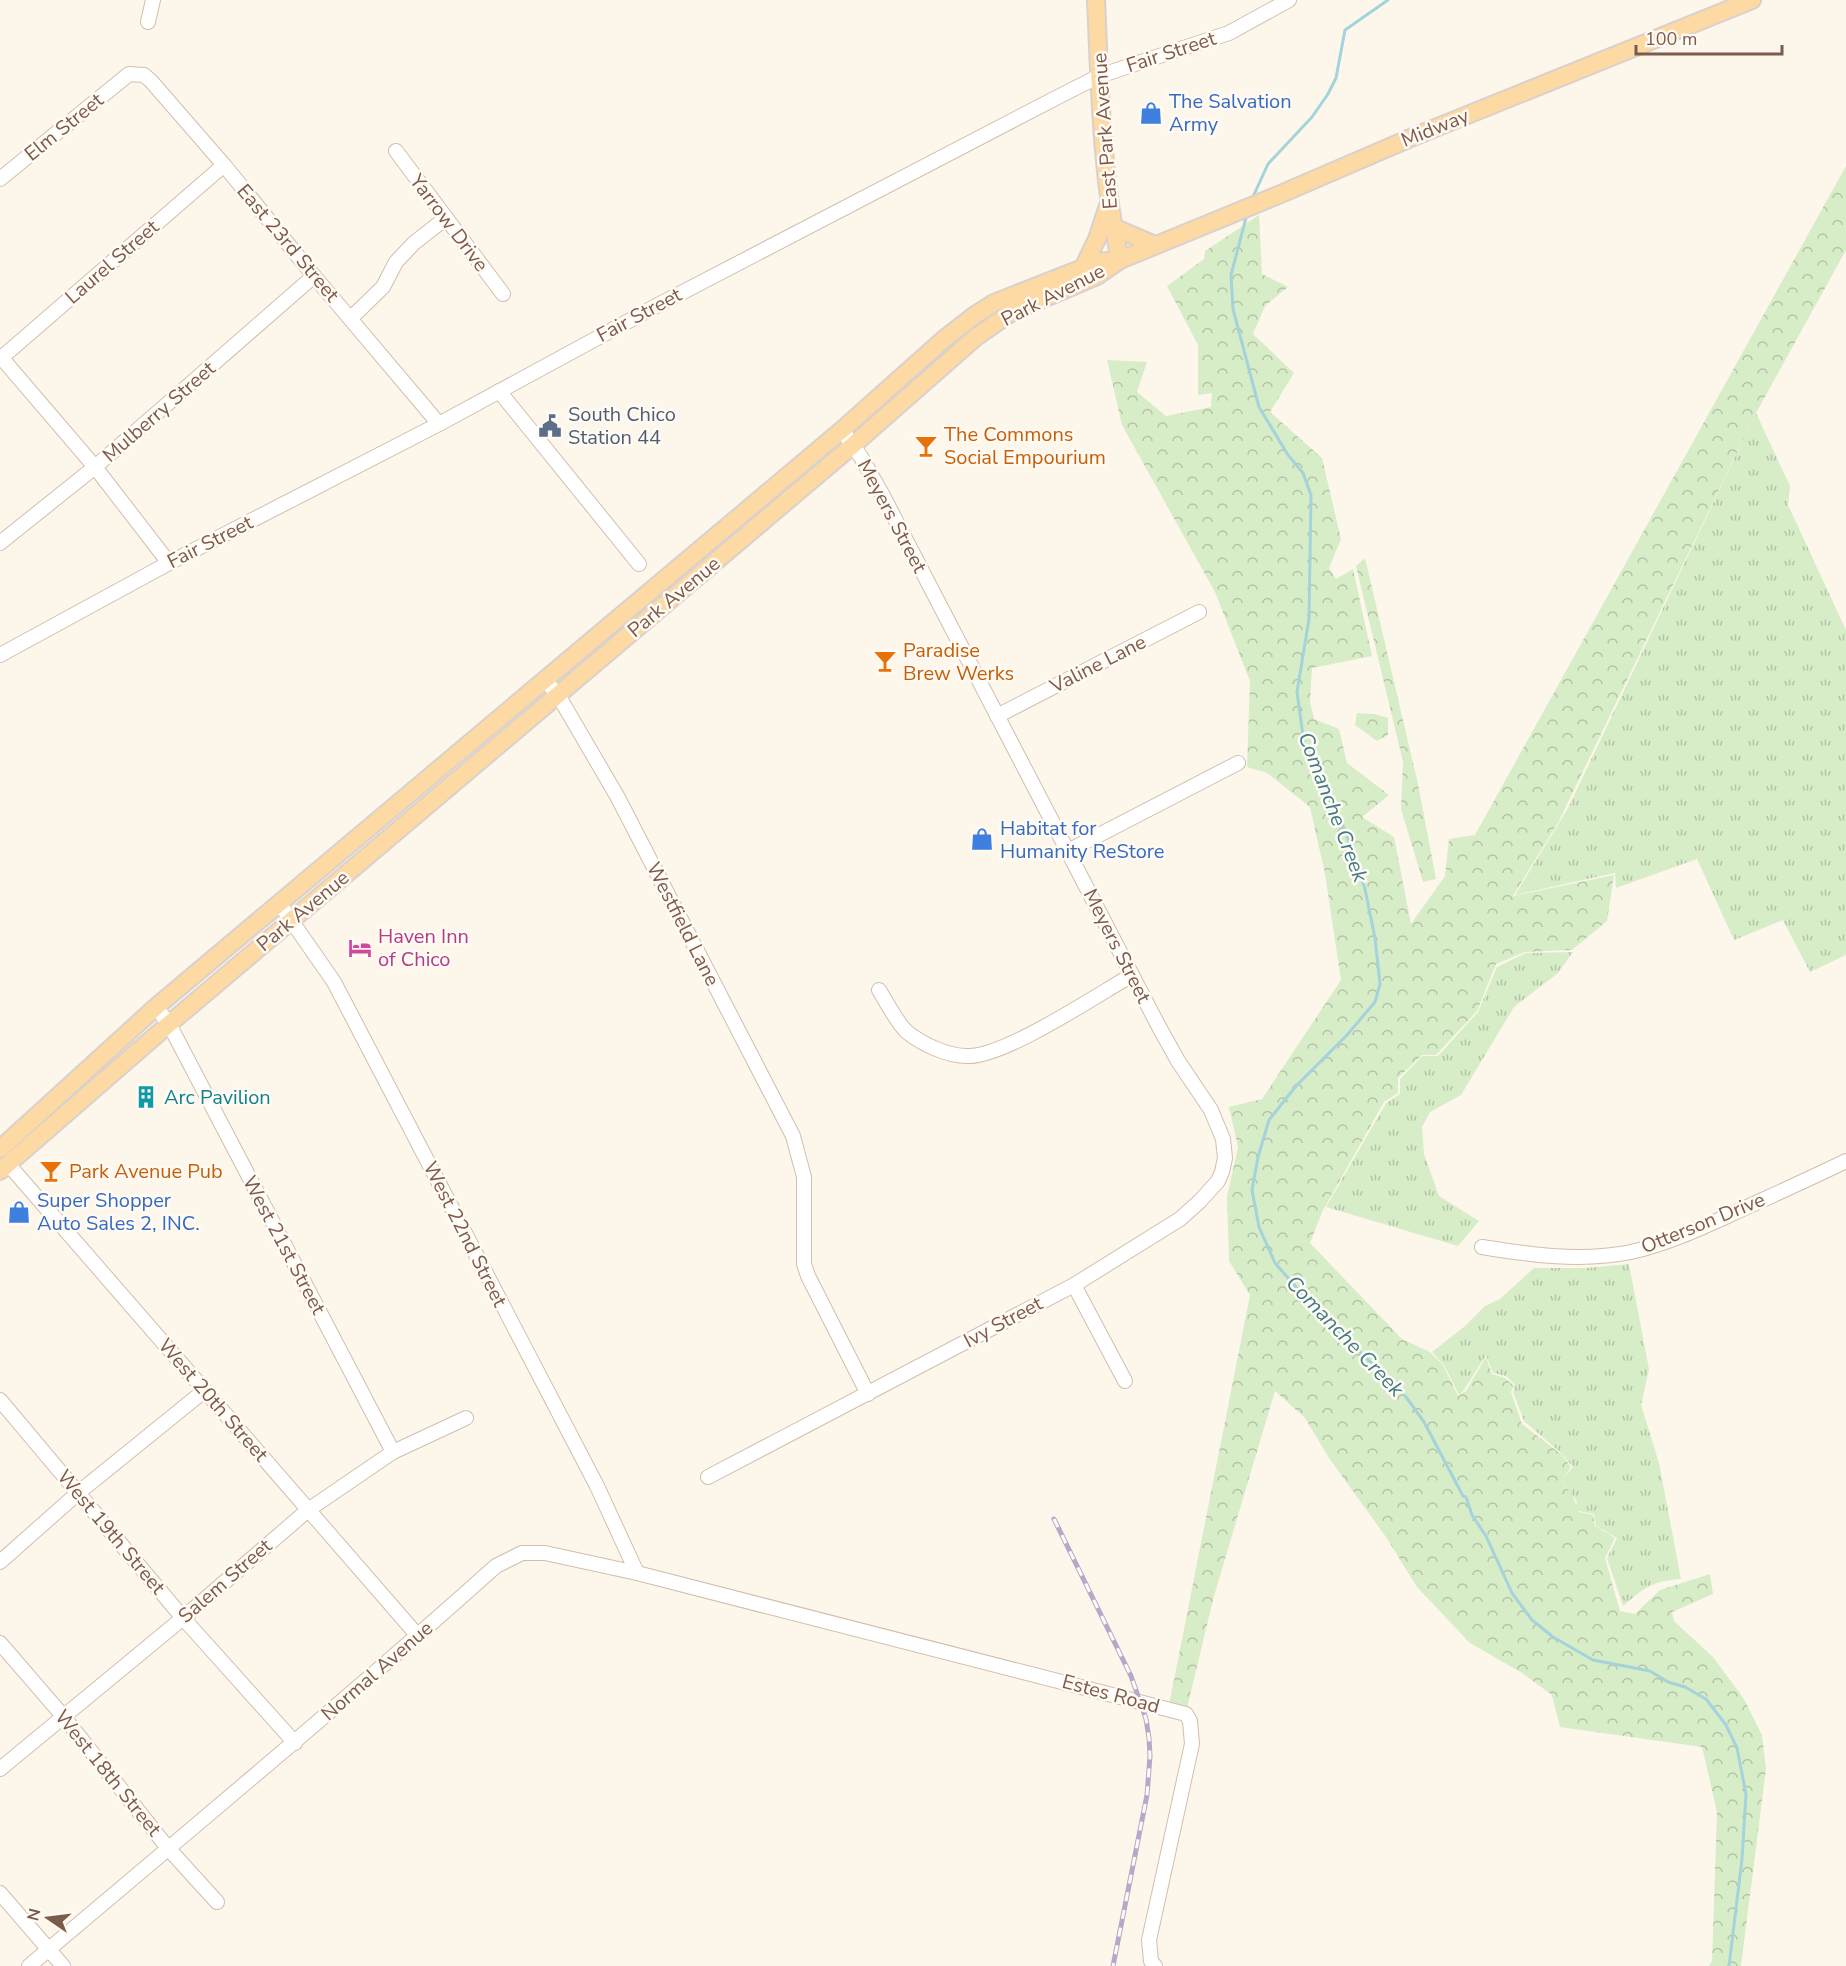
<svg xmlns="http://www.w3.org/2000/svg" width="1846" height="1966" font-family="'Nunito Sans',sans-serif">
<style>
.grass{fill:url(#grass-tufts)}
.forest{fill:url(#forest-crowns)}
.lines{fill:none;stroke-linecap:round;stroke-linejoin:round}
.stream{stroke:#a4d3db;stroke-width:3}
.minor-casing{stroke:#d2beaf;stroke-width:16}
.major-casing{stroke:#dad1cd;stroke-width:20}
.minor{stroke:#fff;stroke-width:14}
.major{stroke:#fddaa3;stroke-width:16}
.rail-casing{stroke:#b9a7ca;stroke-width:5}
.rail{stroke:#fffaf3;stroke-width:3;stroke-dasharray:9;stroke-linecap:butt}
.labels{text-anchor:middle;dominant-baseline:central;stroke-width:5;stroke-linejoin:round;paint-order:stroke}
.street-label{font-size:20px;fill:#7b5c4c;stroke:#fffaf3}
.shop-label{font-size:20px;fill:#366cbe;stroke:#fffaf3;text-anchor:start}
.service-label{font-size:20px;fill:#4e5e75;stroke:#fffaf3;text-anchor:start}
.food-label{font-size:20px;fill:#c56008;stroke:#fffaf3;text-anchor:start}
.hotel-label{font-size:20px;fill:#b23c85;stroke:#fffaf3;text-anchor:start}
.culture-label{font-size:20px;fill:#0d838f;stroke:#fffaf3;text-anchor:start}
.water-label{font-size:21px;font-style:italic;fill:#417c87;stroke:#fffaf3}
</style>
<defs>
<pattern id="grass-tufts" width="24" height="20" patternUnits="userSpaceOnUse" patternTransform="scale(1.5)"><rect width="24" height="20" fill="#d7edc8"/><path d="M3 7l-1-3M5 7V3M7 7l1-3M15 17l-1-3M17 17v-4M19 17l1-3" fill="none" stroke="#b3c3a5"/></pattern>
<pattern id="forest-crowns" width="20" height="18" patternUnits="userSpaceOnUse" patternTransform="scale(1.5)"><rect width="20" height="18" fill="#d7edc8"/><path d="M2 6a3 3 0 1 1 6 0M12 15a3 3 0 1 1 6 0" fill="none" stroke="#b3c3a5"/></pattern>
</defs>
<rect width="100%" height="100%" fill="#fdf6eb"/>
<g class="grass">
<path d="M 1756,413 L 1790,486 L 1788,505 L 1846,630 L 1846,955 L 1810,972 L 1783,920 L 1734,940 L 1697,859 L 1616,888 L 1615,873 L 1515,895 L 1568,808 Z"/>
<path d="M 1573,952 L 1558,973 L 1514,1007 L 1461,1095 L 1430,1112 L 1422,1127 L 1424,1154 L 1439,1196 L 1479,1221 L 1458,1246 L 1326,1207 L 1386,1103 L 1400,1094 L 1400,1079 L 1422,1056 L 1438,1056 L 1478,1012 L 1497,967 L 1526,953 Z"/>
<path d="M 1629,1264 L 1649,1369 L 1641,1405 L 1659,1463 L 1681,1579 C 1652,1581 1644,1588 1623,1606 L 1607,1558 L 1617,1538 L 1596,1526 L 1594,1514 L 1579,1511 L 1576,1506 L 1577,1501 L 1561,1481 L 1573,1467 L 1562,1454 L 1524,1421 L 1513,1392 L 1515,1385 L 1506,1376 L 1493,1373 L 1486,1355 L 1464,1390 L 1459,1395 L 1444,1365 L 1432,1352 L 1465,1326 L 1485,1306 L 1500,1299 L 1534,1268 L 1586,1268 Z"/>
</g>
<g class="forest">
<path d="M 1846,166 L 1846,250 L 1756,413 L 1559,821 L 1513,896 L 1614,875 L 1607,921 L 1572,950 L 1525,952 L 1496,964 L 1477,1011 L 1436,1055 L 1422,1055 L 1398,1078 L 1398,1093 L 1384,1102 L 1322,1212 L 1310,1243 L 1402,1339 L 1430,1352 L 1443,1365 L 1458,1396 L 1466,1391 L 1486,1357 L 1492,1374 L 1505,1378 L 1514,1386 L 1511,1392 L 1522,1424 L 1562,1455 L 1571,1467 L 1561,1482 L 1572,1494 L 1579,1512 L 1593,1515 L 1595,1526 L 1615,1538 L 1605,1558 L 1620,1611 L 1635,1614 L 1660,1590 L 1710,1574 L 1713,1594 L 1672,1612 L 1674,1621 L 1713,1657 L 1744,1699 L 1762,1735 L 1766,1769 L 1741,1966 L 1709,1966 L 1712,1961 L 1717,1812 L 1702,1747 L 1560,1727 L 1552,1695 L 1522,1673 L 1470,1643 L 1417,1587 L 1386,1537 L 1329,1458 L 1305,1418 L 1275,1391 L 1214,1596 L 1187,1708 L 1169,1705 L 1250,1295 L 1229,1261 L 1227,1197 L 1238,1147 L 1229,1107 L 1262,1099 L 1341,980 L 1325,874 L 1310,807 L 1267,773 L 1247,767 L 1250,681 L 1215,592 L 1122,425 L 1107,360 L 1147,362 L 1137,392 L 1166,416 L 1211,407 L 1212,393 L 1198,395 L 1198,345 L 1167,286 L 1204,259 L 1205,251 L 1259,215 L 1262,274 L 1288,287 L 1265,306 L 1253,334 L 1294,373 L 1270,412 L 1322,458 L 1341,539 L 1329,568 L 1336,579 L 1353,569 L 1372,656 L 1312,668 L 1310,702 L 1314,719 L 1339,729 L 1347,763 L 1389,795 L 1362,817 L 1394,837 L 1411,924 L 1445,876 L 1449,839 L 1475,835 Z"/>
<path d="M 1365,558 L 1418,784 L 1436,879 L 1423,882 L 1401,809 L 1403,762 L 1356,566 Z"/>
<path d="M 1357,713 L 1375,714 L 1388,718 L 1388,735 L 1377,741 L 1355,725 Z"/>
</g>
<g class="lines">
<g class="stream">
<path d="M 1252,199 L 1268,164 L 1312,117 L 1328,94 L 1336,78 L 1345,30 L 1388,0"/>
<path d="M 1247,214 L 1231,275 L 1233,309 L 1259,407 L 1288,455 L 1303,473 L 1311,495 L 1309,619 L 1297,692 L 1304,743 L 1322,784 L 1345,830 L 1365,889 L 1375,938 L 1380,984 L 1375,1002 L 1347,1035 L 1296,1086 L 1269,1120 L 1258,1157 L 1252,1190 L 1259,1227 L 1275,1263 L 1309,1302 L 1406,1397 L 1424,1422 L 1463,1496 L 1466,1497 L 1472,1515 L 1486,1536 L 1512,1593 L 1532,1620 L 1553,1637 L 1593,1660 L 1650,1671 L 1668,1682 L 1685,1687 L 1706,1699 L 1726,1725 L 1737,1748 L 1746,1794 L 1742,1859 L 1729,1966"/>
</g>
<g class="minor-casing">
<g id="minor">
<path d="M 148,22 L 153,0"/>
<path d="M 396,151 L 503,294"/>
<path d="M 0,179 L 129,74 L 144,75 L 151,81 L 224,165 L 314,276 L 439,424"/>
<path d="M 351,318 L 383,287 L 396,262 L 414,243 L 446,218"/>
<path d="M 0,356 L 95,467 L 169,563"/>
<path d="M 0,359 L 224,165"/>
<path d="M 499,391 L 639,564"/>
<path d="M 0,543 L 95,467 L 314,276"/>
<path d="M 0,655 L 169,563 L 439,424 L 658,305 L 1052,100 L 1099,76 L 1229,33 L 1289,0"/>
<path d="M 545,680 L 558,695 L 617,796 L 793,1136 L 804,1177 L 804,1264 L 808,1276 L 868,1394"/>
<path d="M 997,716 L 1199,612"/>
<path d="M 1068,851 L 1238,763"/>
<path d="M 279,903 L 334,982 L 597,1486 L 637,1573"/>
<path d="M 879,990 C 886,1001 897,1023 907,1032 C 922,1044 947,1056 967,1056 C 1003,1058 1097,995 1132,975"/>
<path d="M 156,1007 L 169,1024 L 393,1452"/>
<path d="M 8,1164 L 418,1636"/>
<path d="M 1482,1247 C 1531,1255 1582,1262 1631,1252 C 1667,1244 1701,1228 1734,1213 C 1771,1196 1809,1179 1846,1161"/>
<path d="M 1074,1285 L 1125,1381"/>
<path d="M 0,1400 L 183,1618 L 295,1743"/>
<path d="M 708,1477 L 1074,1285 L 1180,1219 L 1200,1201 L 1218,1181 L 1222,1172 L 1225,1158 L 1223,1139 L 1211,1110 L 1178,1061 L 1158,1025 L 882,494 L 861,457 L 842,430"/>
<path d="M 0,1562 L 78,1493 L 204,1391"/>
<path d="M 0,1643 L 63,1716 L 167,1847 L 217,1902"/>
<path d="M 0,1769 L 183,1618 L 308,1510 L 393,1452 L 466,1418"/>
<path d="M 0,1893 L 63,1966"/>
<path d="M 29,1966 C 185,1834 343,1703 496,1566 L 522,1553 L 545,1553 L 637,1573 L 1186,1714 L 1190,1721 L 1192,1744 L 1149,1940 L 1151,1961 L 1155,1966"/>
</g>
</g>
<g class="major-casing">
<g id="major">
<path d="M 1096,0 C 1100,87 1101,175 1120,260"/>
<path d="M 1113,227 L 1155,245"/>
<path d="M 1084,266 L 1097,239 L 1108,206"/>
<path d="M 0,1149 L 156,1007 L 842,430 L 943,340 L 975,315 L 994,303 L 1098,262 L 1119,260"/>
<path d="M 0,1171 L 169,1024 L 853,445 L 976,337 L 1012,312 L 1097,276 L 1120,260 L 1276,196 L 1413,137 L 1752,0"/>
</g>
</g>
<use href="#minor" class="minor"/>
<use href="#major" class="major"/>
<g class="rail-casing">
<path id="rail" d="M 1054,1519 L 1131,1676 L 1146,1719 L 1149,1738 L 1150,1756 L 1147,1795 L 1113,1966"/>
</g>
<use href="#rail" class="rail"/>
</g>
<defs>
<g id="shop-bare" transform="scale(1.8)"><path d="M-5-2.5h2.3a2.7 3.5 0 0 1 5.4 0H5L5.5 6h-11ZM-1.5-2.5h3a1.5 2.3 0 0 0-3 0Z" fill="#3f7fe0" stroke="#fffaf3" stroke-width="2.5" paint-order="stroke"/></g>
<g id="civic-bare" transform="scale(1.8)"><path d="M-.6-6.5H3V-4.5H.6V-3L4-1V1h2V6H-6V1h2V-1L-.6-3ZM-1.2 2.5V6h2.4V2.5Z" fill="#5c6f8a" stroke="#fffaf3" stroke-width="2.5" paint-order="stroke"/></g>
<g id="bar-bare" transform="scale(1.8)"><path d="M-6-5H6L.8 .8V4.5H3.5V6h-7V4.5H-.8V.8Z" fill="#e8710a" stroke="#fffaf3" stroke-width="2.5" paint-order="stroke"/></g>
<g id="hotel-bare" transform="scale(1.8)"><path d="M-6-4.5h1.5V1H6V5H4.5V3h-9V5H-6ZM-4 0a1.8 1.8 0 1 1 3.6 0ZM.5 0V-2.5h3Q6-2.5 6 0Z" fill="#d1479c" stroke="#fffaf3" stroke-width="2.5" paint-order="stroke"/></g>
<g id="building-bare" transform="scale(1.8)"><path d="M-4-6H4V6H1V3H-1V6H-4ZM-2.5-4.3h1.7v1.8h-1.7ZM.8-4.3h1.7v1.8H.8ZM-2.5-1h1.7V.8h-1.7ZM.8-1h1.7V.8H.8Z" fill="#0f9aa8" stroke="#fffaf3" stroke-width="2.5" paint-order="stroke"/></g>
</defs>
<g fill-rule="evenodd">
<use href="#shop-bare" x="1151" y="113"/>
<use href="#civic-bare" x="550" y="426"/>
<use href="#bar-bare" x="926" y="446"/>
<use href="#bar-bare" x="885" y="661"/>
<use href="#shop-bare" x="982" y="839"/>
<use href="#hotel-bare" x="360" y="948"/>
<use href="#building-bare" x="146" y="1097"/>
<use href="#bar-bare" x="51" y="1171"/>
<use href="#shop-bare" x="19" y="1212"/>
</g>
<g class="labels">
<g class="street-label">
<text transform="translate(1171 52) rotate(-18)">Fair Street</text>
<text transform="translate(64 127) rotate(-39)">Elm Street</text>
<text transform="translate(1435 128) rotate(-22)">Midway</text>
<text transform="translate(1105 131) rotate(-94)">East Park Avenue</text>
<text transform="translate(449 223) rotate(53)">Yarrow Drive</text>
<text transform="translate(288 243) rotate(50)">East 23rd Street</text>
<text transform="translate(112 262) rotate(-41)">Laurel Street</text>
<text transform="translate(1053 295) rotate(-27)">Park Avenue</text>
<text transform="translate(639 315) rotate(-28)">Fair Street</text>
<text transform="translate(159 412) rotate(-41)">Mulberry Street</text>
<text transform="translate(892 516) rotate(62)">Meyers Street</text>
<text transform="translate(210 542) rotate(-27)">Fair Street</text>
<text transform="translate(674 597) rotate(-40)">Park Avenue</text>
<text transform="translate(1098 664) rotate(-27)">Valine Lane</text>
<text transform="translate(303 911) rotate(-40)">Park Avenue</text>
<text transform="translate(683 924) rotate(63)">Westfield Lane</text>
<text transform="translate(1117 946) rotate(63)">Meyers Street</text>
<text transform="translate(1703 1223) rotate(-22)">Otterson Drive</text>
<text transform="translate(465 1234) rotate(63)">West 22nd Street</text>
<text transform="translate(284 1245) rotate(62)">West 21st Street</text>
<text transform="translate(1003 1322) rotate(-28)">Ivy Street</text>
<text transform="translate(213 1400) rotate(49)">West 20th Street</text>
<text transform="translate(111 1532) rotate(50)">West 19th Street</text>
<text transform="translate(225 1581) rotate(-41)">Salem Street</text>
<text transform="translate(377 1671) rotate(-41)">Normal Avenue</text>
<text transform="translate(1111 1694) rotate(15)">Estes Road</text>
<text transform="translate(108 1773) rotate(51)">West 18th Street</text>
</g>
<g class="shop-label">
<text x="1169" y="101">The Salvation<tspan x="1169" dy="23">Army</tspan></text>
<text x="1000" y="828">Habitat for<tspan x="1000" dy="23">Humanity ReStore</tspan></text>
<text x="37" y="1200">Super Shopper<tspan x="37" dy="23">Auto Sales 2, INC.</tspan></text>
</g>
<g class="service-label">
<text x="568" y="414">South Chico<tspan x="568" dy="23">Station 44</tspan></text>
</g>
<g class="food-label">
<text x="944" y="434">The Commons<tspan x="944" dy="23">Social Empourium</tspan></text>
<text x="903" y="650">Paradise<tspan x="903" dy="23">Brew Werks</tspan></text>
<text x="69" y="1171">Park Avenue Pub</text>
</g>
<g class="hotel-label">
<text x="378" y="936">Haven Inn<tspan x="378" dy="23">of Chico</tspan></text>
</g>
<g class="culture-label">
<text x="164" y="1097">Arc Pavilion</text>
</g>
<g class="water-label">
<text transform="translate(1333 807) rotate(69)">Comanche Creek</text>
<text transform="translate(1345 1336) rotate(46)">Comanche Creek</text>
</g>
</g>
<g transform="translate(48 1918) rotate(284)" stroke="#fffaf3" stroke-width="4.5" paint-order="stroke">
<path d="M0-4.5L10 22L0 15L-10 22Z" fill="#7b5c4c"/>
<text y="-9" font-size="16" font-weight="bold" text-anchor="middle" fill="#7b5c4c">N</text>
</g>
<path d="M1636 45v9h146v-9" fill="none" stroke="#7b5c4c" stroke-width="3"/>
<text x="1645" y="45" font-size="18" fill="#7b5c4c" stroke="#fffaf3" stroke-width="4.5" paint-order="stroke">100 m</text>
</svg>
